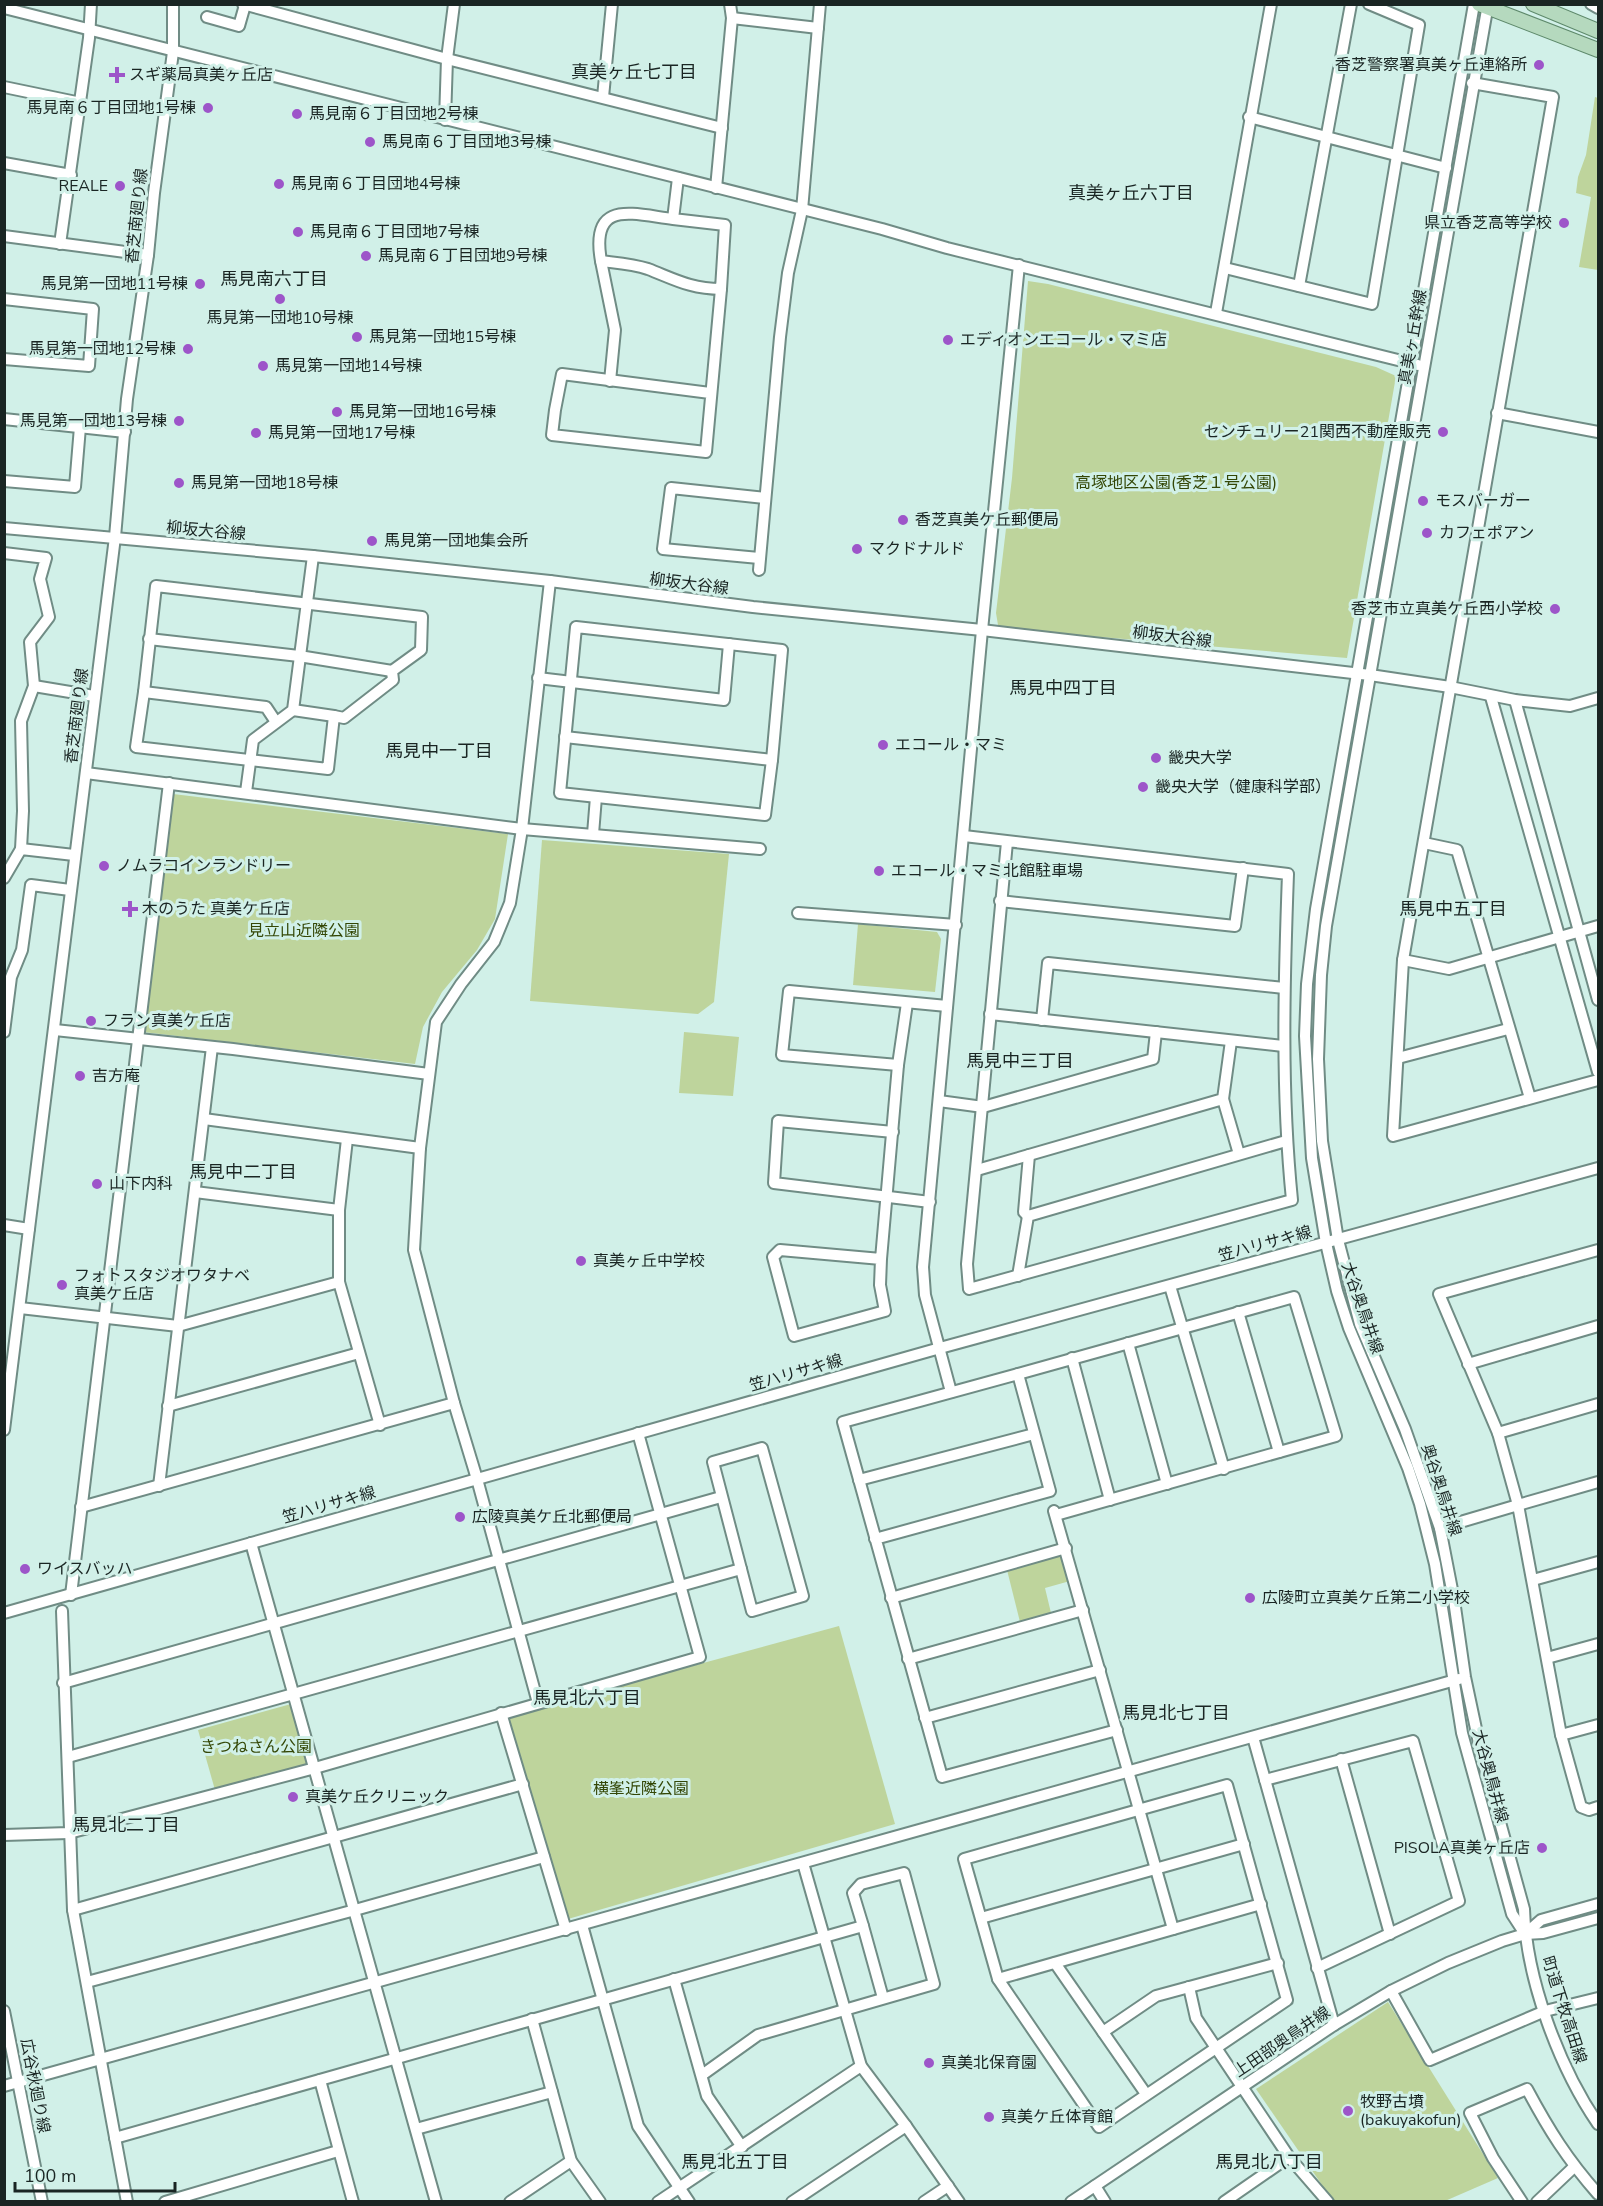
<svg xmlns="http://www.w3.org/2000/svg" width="1603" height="2206" font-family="'Nunito Sans','Noto Sans JP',sans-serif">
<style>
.green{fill:#bed49c}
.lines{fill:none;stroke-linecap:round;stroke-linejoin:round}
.minor-casing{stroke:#708c85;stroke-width:14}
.major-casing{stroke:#5e896b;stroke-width:16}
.minor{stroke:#fff;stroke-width:10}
.major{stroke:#b5d9be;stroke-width:14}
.poi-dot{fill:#9d55c9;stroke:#d1f0e8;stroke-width:2}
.labels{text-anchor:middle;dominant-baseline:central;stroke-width:6;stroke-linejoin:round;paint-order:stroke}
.poi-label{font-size:16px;fill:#1a2523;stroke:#d1f0e8;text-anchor:start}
.street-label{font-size:16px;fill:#1a2523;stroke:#d1f0e8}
.park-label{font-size:16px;fill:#344706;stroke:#d1f0e8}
.neighbourhood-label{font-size:18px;fill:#1a2523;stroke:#d1f0e8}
</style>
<rect width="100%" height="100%" fill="#d1f0e8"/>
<g class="green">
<path d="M 1595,97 L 1598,98 L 1598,270 L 1579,267 L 1591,197 L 1576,193 L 1578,177 L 1586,155 Z"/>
<path d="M 1028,281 L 1048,284 L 1376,367 L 1396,376 L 1347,658 L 1018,630 L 1002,628 L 998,625 L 996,613 L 1012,478 Z"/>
<path d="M 173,794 L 508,834 L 495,919 L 477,950 L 442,992 L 423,1027 L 415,1064 L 143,1032 Z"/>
<path d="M 542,840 L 729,854 L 714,1002 L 698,1014 L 530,1001 Z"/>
<path d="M 858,924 L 937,932 L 941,939 L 935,992 L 853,985 Z"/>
<path d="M 684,1032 L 739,1037 L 733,1096 L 679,1093 Z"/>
<path d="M 1058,1556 L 1065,1560 L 1070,1581 L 1045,1588 L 1051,1613 L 1020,1622 L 1007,1570 Z"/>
<path d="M 839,1626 L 895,1824 L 568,1919 L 508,1716 Z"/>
<path d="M 291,1704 L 309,1764 L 215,1790 L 198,1730 Z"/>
<path d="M 1388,2002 L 1498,2178 L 1445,2201 L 1333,2201 L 1256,2089 Z"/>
</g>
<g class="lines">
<g class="minor-casing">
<g id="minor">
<path d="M 243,4 L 447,59 L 722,128"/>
<path d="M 1474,4 L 1316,909 L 1307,984 L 1305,1036 L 1312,1158 L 1326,1243 L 1337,1291 L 1349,1328 L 1408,1468 L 1420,1504 L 1435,1564 L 1462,1733 L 1512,1914 L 1525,1934"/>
<path d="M 1488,4 L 1326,926 L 1321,975 L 1318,1059 L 1322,1141 L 1338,1240 L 1360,1324 L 1405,1429 L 1440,1528 L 1454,1600 L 1465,1677 L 1482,1757 L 1524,1909 C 1526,1979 1559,2067 1598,2124"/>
<path d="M 1591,4 L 1598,8"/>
<path d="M 4,8 L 882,229 L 947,248 L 1418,365"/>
<path d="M 207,17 L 239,26 L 245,5"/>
<path d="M 732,18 L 818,28"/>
<path d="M 1472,83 L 1553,97 L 1403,960 L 1393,1136 L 1598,1080"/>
<path d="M 4,87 L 81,103"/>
<path d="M 603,97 L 612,4"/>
<path d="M 1249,117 L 1446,168"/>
<path d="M 445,120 L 447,59 L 454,4"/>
<path d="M 4,163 L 71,175"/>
<path d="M 716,188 L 732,18 L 730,4"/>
<path d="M 673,219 C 632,214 590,199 601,261 C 617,263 633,264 648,269 C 674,279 691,289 721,289 L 725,225 L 673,219 L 678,178"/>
<path d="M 4,236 L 148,255"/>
<path d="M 60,244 L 89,38 L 91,4"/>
<path d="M 601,261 L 615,330 L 610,381"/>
<path d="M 1225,268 L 1372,304 L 1419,25 L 1369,4"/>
<path d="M 1299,286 L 1351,4"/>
<path d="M 4,299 L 93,309 L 89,366 L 4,359"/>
<path d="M 1216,313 L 1271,4"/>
<path d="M 710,393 L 562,374 L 555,410 L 552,435 L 706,452 L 721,289"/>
<path d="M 1497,413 L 1598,432"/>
<path d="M 4,419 L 125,432"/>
<path d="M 4,481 L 75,487 L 80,427"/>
<path d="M 4,528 L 313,556 L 550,581 L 753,607 L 982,630 L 1370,675 L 1450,687 L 1515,700 L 1570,706 L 1598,698"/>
<path d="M 4,553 L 46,558 L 40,579 L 49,617 L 30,642 L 34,686 L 21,721 L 23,811 L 21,849"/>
<path d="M 759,558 L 663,549 L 671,488 L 765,498"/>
<path d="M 759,570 L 780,337 L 788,273 L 802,210 L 820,4"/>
<path d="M 156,586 L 422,617 L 421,650 L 392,671 L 393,680 L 344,718 L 334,716 L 328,769 L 136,747 L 144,692 Z"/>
<path d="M 576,627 L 782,650 L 772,760 L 765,815 L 560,793 Z"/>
<path d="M 149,639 L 299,656 L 392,671"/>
<path d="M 538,678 L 724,700 L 729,644"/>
<path d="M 34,686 L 94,696"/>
<path d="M 144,692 L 266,707 L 276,722"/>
<path d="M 1491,697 L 1598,1072"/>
<path d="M 1515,700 L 1598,1000"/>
<path d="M 293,710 L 334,716"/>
<path d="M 565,737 L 772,760"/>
<path d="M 86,773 L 522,829 L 760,849"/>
<path d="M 246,792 L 253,740 L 293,710 L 313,556"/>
<path d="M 593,834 L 596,797"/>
<path d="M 964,836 L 1288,874 C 1284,983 1281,1091 1292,1200 L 969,1289 L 967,1264 L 1007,842"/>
<path d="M 1424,843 L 1457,850 L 1530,1098"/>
<path d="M 4,878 L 21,849 L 74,855"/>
<path d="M 1000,901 L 1235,926 L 1243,868"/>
<path d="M 798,913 L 956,925"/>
<path d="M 1403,960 L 1449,969 L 1598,926"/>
<path d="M 990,1014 L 1283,1046"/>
<path d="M 1042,1020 L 1048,963 L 1284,988"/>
<path d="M 55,1030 L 233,1049 L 429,1074"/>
<path d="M 4,1032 L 11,977 L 22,950 L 31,885 L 70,890"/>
<path d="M 1398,1058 L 1508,1029"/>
<path d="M 898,1065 L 782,1055 L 789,991 L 947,1006"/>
<path d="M 1223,1099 L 1239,1154"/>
<path d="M 939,1101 L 983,1107 L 1153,1059 L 1156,1032"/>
<path d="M 204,1119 L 420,1148"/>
<path d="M 893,1132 L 778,1121 L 774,1183 L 930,1202"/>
<path d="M 347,1139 L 339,1210 L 339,1282 L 380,1425"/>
<path d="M 977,1170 L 1223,1099 L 1231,1041"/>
<path d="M 195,1192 L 339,1210"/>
<path d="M 1028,1216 L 1024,1212 L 1029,1155"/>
<path d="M 4,1225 L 29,1229"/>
<path d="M 1598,1250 L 1439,1294 L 1498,1433 L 1518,1505 L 1598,1482"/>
<path d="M 881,1259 L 780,1250 L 773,1257 L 794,1336 L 885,1311 L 880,1285 L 881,1259 L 898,1065 L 907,1003"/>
<path d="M 1018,1276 L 1028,1216 L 1286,1141"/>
<path d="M 1170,1286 L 1224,1469"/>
<path d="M 20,1308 L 178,1326 L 339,1282"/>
<path d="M 1238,1312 L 1279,1452"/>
<path d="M 1128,1343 L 1167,1484"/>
<path d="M 1072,1358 L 1110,1500"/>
<path d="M 1468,1364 L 1598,1326"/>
<path d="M 1018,1374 L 1294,1297 L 1336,1436 L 1056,1515"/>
<path d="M 951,1392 L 925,1295 L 923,1267 L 982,630 L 1019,265"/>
<path d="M 168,1406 L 359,1353"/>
<path d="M 4,1430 L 115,537 L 127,399 L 148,255 L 154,193 L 173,52 L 173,4"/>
<path d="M 1498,1433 L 1598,1404"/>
<path d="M 762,1448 L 803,1596 L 752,1611 L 713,1462 Z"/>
<path d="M 859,1480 L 1034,1434"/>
<path d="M 159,1486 L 212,1047"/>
<path d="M 81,1507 L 454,1403"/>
<path d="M 1054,1511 L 1173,1929"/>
<path d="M 1440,1528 L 1518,1505 L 1561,1735 L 1581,1807 L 1589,1810 L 1598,1807"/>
<path d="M 875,1539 L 1050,1491 L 1018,1374 L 843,1422 L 942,1777 L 1117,1730"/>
<path d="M 251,1543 L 436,2202"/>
<path d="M 1533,1580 L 1598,1562"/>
<path d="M 71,1595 L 169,783"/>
<path d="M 891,1598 L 1066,1548"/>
<path d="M 62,1611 L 73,1910 L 127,2202"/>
<path d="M 4,1613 L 940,1348 L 1598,1168"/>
<path d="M 1547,1658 L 1598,1644"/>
<path d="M 908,1659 L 1083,1610"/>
<path d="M 63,1683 L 721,1497"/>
<path d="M 538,1703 L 477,1479 L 454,1403 L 414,1250 L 420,1148 L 436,1022 L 461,984 L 494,942 L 510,903 L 522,829 L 550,581"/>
<path d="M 501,1713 L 566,1930"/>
<path d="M 925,1718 L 1100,1670"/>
<path d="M 1561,1735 L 1598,1725"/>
<path d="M 1253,1737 L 1334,2025"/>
<path d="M 68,1757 L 741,1569"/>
<path d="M 1341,1759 L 1390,1934"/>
<path d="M 1265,1780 L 1413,1741 L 1459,1901 L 1317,1968"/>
<path d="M 1227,1785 L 1287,2000 L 1099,2127 L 998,1979 L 964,1859 Z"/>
<path d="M 4,1835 L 69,1833 L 315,1768 L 700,1657 L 638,1433"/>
<path d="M 803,1863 L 861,2066 L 906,2126 L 959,2202"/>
<path d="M 73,1910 L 523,1784"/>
<path d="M 981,1918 L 1244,1844"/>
<path d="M 582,1925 L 638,2126 L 689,2202"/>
<path d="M 863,1926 L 883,1998"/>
<path d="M 1525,1934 L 1541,1920 L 1598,1904"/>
<path d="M 1055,1963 L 1146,2094"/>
<path d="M 674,1979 L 707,2096 L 742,2147"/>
<path d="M 998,1979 L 1261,1904"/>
<path d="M 87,1982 L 355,1910 L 544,1857"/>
<path d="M 1189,1987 L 1196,2018 L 1289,2157 L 1328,2202"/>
<path d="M 1391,1991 L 1430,2060 L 1545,2011 L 1598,1998"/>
<path d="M 4,2011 L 42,2202"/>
<path d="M 532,2019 L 571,2161 L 600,2202"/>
<path d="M 1103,2032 L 1156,1996 L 1278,1963"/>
<path d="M 320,2080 L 353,2202"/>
<path d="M 4,2086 L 1459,1679"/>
<path d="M 416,2129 L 552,2092"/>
<path d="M 115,2138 L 863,1926 L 853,1893 L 861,1884 L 904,1873 L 934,1984 L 758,2035 L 702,2075"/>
<path d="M 1095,2186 L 1105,2202"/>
<path d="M 165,2202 L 338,2151"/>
<path d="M 510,2202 L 571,2161"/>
<path d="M 658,2202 L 861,2066"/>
<path d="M 792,2202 L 906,2126"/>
<path d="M 924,2202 L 948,2186"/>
<path d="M 1071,2202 L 1334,2025 L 1391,1991 L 1448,1963 L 1502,1941 L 1525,1934 L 1543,1933 L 1598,1918"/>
<path d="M 1224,2202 L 1289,2157"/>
<path d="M 1522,2202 L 1493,2158 L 1470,2113 L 1527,2089 C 1549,2130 1567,2159 1598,2194"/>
<path d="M 1537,2202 L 1574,2167"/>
</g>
</g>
<g class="major-casing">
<g id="major">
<path d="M 1479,4 L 1598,50"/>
<path d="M 1533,4 L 1598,31"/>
</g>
</g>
<use href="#minor" class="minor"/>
<use href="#major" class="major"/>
</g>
<g class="poi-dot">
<circle cx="1539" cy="65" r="6"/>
<path d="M114 66h6v6h6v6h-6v6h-6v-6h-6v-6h6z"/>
<circle cx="208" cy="108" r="6"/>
<circle cx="297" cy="114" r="6"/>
<circle cx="370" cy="142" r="6"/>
<circle cx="279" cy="184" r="6"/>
<circle cx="120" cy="186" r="6"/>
<circle cx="1564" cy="223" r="6"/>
<circle cx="298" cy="232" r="6"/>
<circle cx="366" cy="256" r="6"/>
<circle cx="200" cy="284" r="6"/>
<circle cx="280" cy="299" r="6"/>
<circle cx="357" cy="337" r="6"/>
<circle cx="948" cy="340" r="6"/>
<circle cx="188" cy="349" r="6"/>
<circle cx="263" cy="366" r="6"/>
<circle cx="337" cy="412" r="6"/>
<circle cx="179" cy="421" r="6"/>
<circle cx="1443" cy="432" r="6"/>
<circle cx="256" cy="433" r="6"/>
<circle cx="179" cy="483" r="6"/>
<circle cx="1423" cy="501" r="6"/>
<circle cx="903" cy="520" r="6"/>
<circle cx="1427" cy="533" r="6"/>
<circle cx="372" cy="541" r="6"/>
<circle cx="857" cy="549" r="6"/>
<circle cx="1555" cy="609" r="6"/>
<circle cx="883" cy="745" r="6"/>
<circle cx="1156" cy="758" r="6"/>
<circle cx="1143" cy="787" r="6"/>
<circle cx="104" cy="866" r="6"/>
<circle cx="879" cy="871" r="6"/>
<path d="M127 900h6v6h6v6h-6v6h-6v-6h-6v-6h6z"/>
<circle cx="91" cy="1021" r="6"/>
<circle cx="80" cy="1076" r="6"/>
<circle cx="97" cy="1184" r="6"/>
<circle cx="581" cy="1261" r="6"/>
<circle cx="62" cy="1285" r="6"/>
<circle cx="460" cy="1517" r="6"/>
<circle cx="25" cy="1569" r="6"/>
<circle cx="1250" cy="1598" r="6"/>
<circle cx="293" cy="1797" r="6"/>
<circle cx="1542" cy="1848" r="6"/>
<circle cx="929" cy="2063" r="6"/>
<circle cx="1348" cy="2111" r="6"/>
<circle cx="989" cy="2117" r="6"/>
</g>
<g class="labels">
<g class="poi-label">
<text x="1527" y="65" text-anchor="end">香芝警察署真美ヶ丘連絡所</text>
<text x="129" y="75">スギ薬局真美ヶ丘店</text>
<text x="196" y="108" text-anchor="end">馬見南６丁目団地1号棟</text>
<text x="309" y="114">馬見南６丁目団地2号棟</text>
<text x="382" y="142">馬見南６丁目団地3号棟</text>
<text x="291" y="184">馬見南６丁目団地4号棟</text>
<text x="108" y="186" text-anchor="end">REALE</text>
<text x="1552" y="223" text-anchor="end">県立香芝高等学校</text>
<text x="310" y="232">馬見南６丁目団地7号棟</text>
<text x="378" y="256">馬見南６丁目団地9号棟</text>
<text x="188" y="284" text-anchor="end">馬見第一団地11号棟</text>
<text x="280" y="318" text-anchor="middle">馬見第一団地10号棟</text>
<text x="369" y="337">馬見第一団地15号棟</text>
<text x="960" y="340">エディオンエコール・マミ店</text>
<text x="176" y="349" text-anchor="end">馬見第一団地12号棟</text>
<text x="275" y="366">馬見第一団地14号棟</text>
<text x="349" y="412">馬見第一団地16号棟</text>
<text x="167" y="421" text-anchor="end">馬見第一団地13号棟</text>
<text x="1431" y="432" text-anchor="end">センチュリー21関西不動産販売</text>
<text x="268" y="433">馬見第一団地17号棟</text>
<text x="191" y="483">馬見第一団地18号棟</text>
<text x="1435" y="501">モスバーガー</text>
<text x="915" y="520">香芝真美ケ丘郵便局</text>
<text x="1439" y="533">カフェポアン</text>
<text x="384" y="541">馬見第一団地集会所</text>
<text x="869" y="549">マクドナルド</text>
<text x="1543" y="609" text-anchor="end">香芝市立真美ケ丘西小学校</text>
<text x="895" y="745">エコール・マミ</text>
<text x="1168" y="758">畿央大学</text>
<text x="1155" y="787">畿央大学（健康科学部）</text>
<text x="116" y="866">ノムラコインランドリー</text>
<text x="891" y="871">エコール・マミ北館駐車場</text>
<text x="142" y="909">木のうた 真美ケ丘店</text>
<text x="103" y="1021">フラン真美ケ丘店</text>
<text x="92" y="1076">吉方庵</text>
<text x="109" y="1184">山下内科</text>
<text x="593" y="1261">真美ヶ丘中学校</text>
<text x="74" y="1276">フォトスタジオワタナベ<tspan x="74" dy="18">真美ケ丘店</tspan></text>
<text x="472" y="1517">広陵真美ケ丘北郵便局</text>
<text x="37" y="1569">ワイスバッハ</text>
<text x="1262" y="1598">広陵町立真美ケ丘第二小学校</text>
<text x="305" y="1797">真美ケ丘クリニック</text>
<text x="1530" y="1848" text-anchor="end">PISOLA真美ヶ丘店</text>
<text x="941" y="2063">真美北保育園</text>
<text x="1360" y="2102">牧野古墳<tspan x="1360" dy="18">(bakuyakofun)</tspan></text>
<text x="1001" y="2117">真美ケ丘体育館</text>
</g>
<g class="street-label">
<text transform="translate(137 216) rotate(-84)">香芝南廻り線</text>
<text transform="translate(1413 337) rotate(-80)">真美ヶ丘幹線</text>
<text transform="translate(206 531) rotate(5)">柳坂大谷線</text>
<text transform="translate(689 584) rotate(7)">柳坂大谷線</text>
<text transform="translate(1172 637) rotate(7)">柳坂大谷線</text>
<text transform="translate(77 716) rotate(-83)">香芝南廻り線</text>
<text transform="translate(1265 1244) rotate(-15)">笠ハリサキ線</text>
<text transform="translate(1362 1308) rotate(71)">大谷奥鳥井線</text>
<text transform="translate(796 1373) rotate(-16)">笠ハリサキ線</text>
<text transform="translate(1441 1490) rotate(72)">奥谷奥鳥井線</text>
<text transform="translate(329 1505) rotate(-16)">笠ハリサキ線</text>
<text transform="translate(1490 1776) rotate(75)">大谷奥鳥井線</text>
<text transform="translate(1564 2010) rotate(72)">町道下牧高田線</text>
<text transform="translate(1282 2042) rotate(-34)">上田部奥鳥井線</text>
<text transform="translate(35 2086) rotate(79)">広谷秋廻り線</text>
</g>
<g class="park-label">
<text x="1176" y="483">高塚地区公園(香芝１号公園)</text>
<text x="304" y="931">見立山近隣公園</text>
<text x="256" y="1747">きつねさん公園</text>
<text x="641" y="1789">横峯近隣公園</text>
</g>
<g class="neighbourhood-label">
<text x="634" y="72">真美ヶ丘七丁目</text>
<text x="1131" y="193">真美ヶ丘六丁目</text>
<text x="274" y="279">馬見南六丁目</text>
<text x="1063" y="688">馬見中四丁目</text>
<text x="439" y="751">馬見中一丁目</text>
<text x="1453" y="909">馬見中五丁目</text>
<text x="1020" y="1061">馬見中三丁目</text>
<text x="243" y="1172">馬見中二丁目</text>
<text x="587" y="1698">馬見北六丁目</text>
<text x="1176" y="1713">馬見北七丁目</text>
<text x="126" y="1825">馬見北二丁目</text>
<text x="735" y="2162">馬見北五丁目</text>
<text x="1269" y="2162">馬見北八丁目</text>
</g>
</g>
<rect width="1603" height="2206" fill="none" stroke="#1a2523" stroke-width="12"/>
<path d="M15 2182v9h160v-9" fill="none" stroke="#1a2523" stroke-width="3"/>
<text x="24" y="2182" font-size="18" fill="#1a2523" stroke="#d1f0e8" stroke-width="4.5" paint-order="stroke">100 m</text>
</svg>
